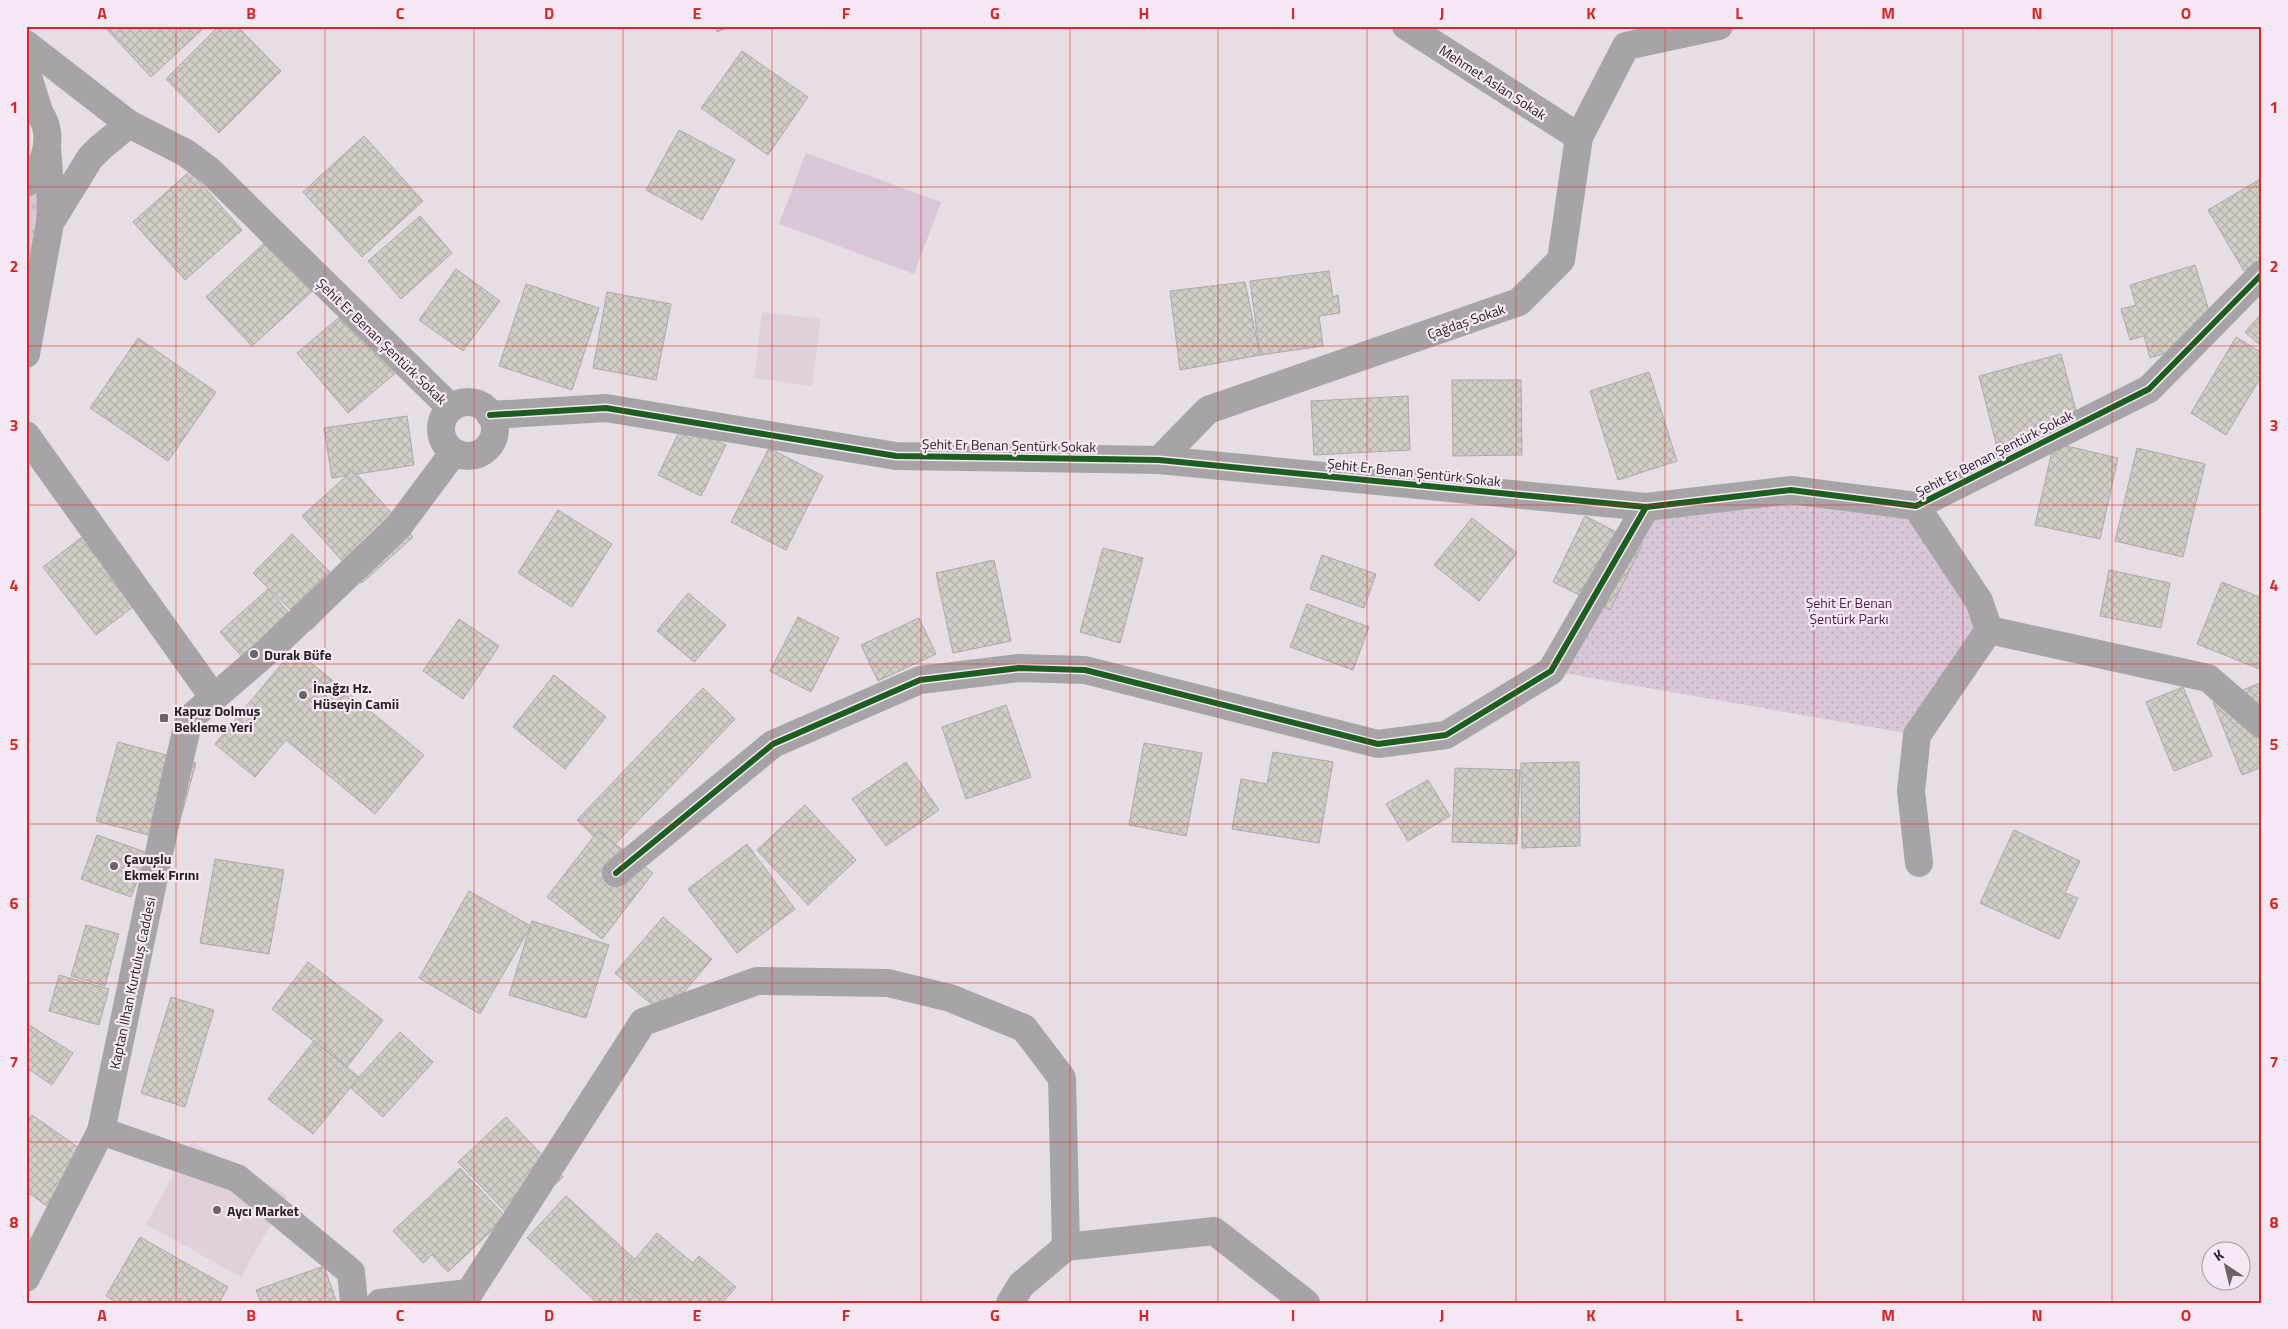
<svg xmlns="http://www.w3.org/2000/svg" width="2288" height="1329" font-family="'Titillium Web',sans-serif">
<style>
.built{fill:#dfd0dc}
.grass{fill:url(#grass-tufts)}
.park{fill:url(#park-dots)}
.pitch{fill:#d9c6d6}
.building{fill:url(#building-cross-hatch);stroke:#aea9a9}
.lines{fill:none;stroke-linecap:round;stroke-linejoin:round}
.minor{stroke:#a7a4a7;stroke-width:28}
.tertiary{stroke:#a7a4a7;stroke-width:28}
.secondary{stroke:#a7a2a6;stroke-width:28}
.cycleway-casing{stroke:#f6e7f4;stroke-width:9}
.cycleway{stroke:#1b5e20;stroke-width:6}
.grid{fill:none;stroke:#d62828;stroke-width:1;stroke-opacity:0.55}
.poi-dot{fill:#6a646a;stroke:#f6e7f4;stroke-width:2}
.labels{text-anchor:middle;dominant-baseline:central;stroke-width:4.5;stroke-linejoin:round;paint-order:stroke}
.street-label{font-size:14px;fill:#282328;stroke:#f6e7f4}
.park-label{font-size:14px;fill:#4b1e48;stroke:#f6e7f4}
.poi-label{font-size:14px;font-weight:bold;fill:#282328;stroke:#f6e7f4;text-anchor:start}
.neatline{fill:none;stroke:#d62828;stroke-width:2}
.grid-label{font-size:16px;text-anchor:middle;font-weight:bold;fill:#d62828}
</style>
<defs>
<pattern id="grass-tufts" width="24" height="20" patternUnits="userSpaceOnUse" patternTransform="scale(1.25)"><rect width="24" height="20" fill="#d9c6d6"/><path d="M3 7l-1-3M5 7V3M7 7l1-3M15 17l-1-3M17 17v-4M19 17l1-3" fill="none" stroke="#baaab8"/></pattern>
<pattern id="park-dots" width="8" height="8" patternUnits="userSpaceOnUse" patternTransform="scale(1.25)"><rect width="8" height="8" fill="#d9c6d6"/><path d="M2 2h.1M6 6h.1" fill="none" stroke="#baaab8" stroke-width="1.8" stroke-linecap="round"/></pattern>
<pattern id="building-cross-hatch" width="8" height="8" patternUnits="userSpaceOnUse" patternTransform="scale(1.25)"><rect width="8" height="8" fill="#d3cdc7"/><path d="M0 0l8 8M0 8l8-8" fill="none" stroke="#b5b0ab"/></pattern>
</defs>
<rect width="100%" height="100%" fill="#e6dee4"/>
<g class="built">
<path d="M 762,312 L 821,319 L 812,386 L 754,378 Z"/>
<path d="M 192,1142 L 287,1195 L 241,1277 L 146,1224 Z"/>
</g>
<path class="grass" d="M 44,163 L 26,354 L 26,183 Z"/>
<path class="park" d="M 1791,490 L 1916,506 L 1989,630 L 1917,735 L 1551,671 L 1646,507 Z"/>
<path class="pitch" d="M 806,153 L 941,202 L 914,274 L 779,224 Z"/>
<g class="building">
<path d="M 104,26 L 206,26 L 151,77 Z"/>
<path d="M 219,26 L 237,26 L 281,71 L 219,133 L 166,79 Z"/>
<path d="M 715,26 L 731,26 L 717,32 Z"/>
<path d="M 742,51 L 808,97 L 768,155 L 701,108 Z"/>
<path d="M 679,130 L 735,160 L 702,220 L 646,190 Z"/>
<path d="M 364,136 L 423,201 L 362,257 L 303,192 Z"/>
<path d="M 190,171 L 242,230 L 185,280 L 133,222 Z"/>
<path d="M 2262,178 L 2262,269 L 2258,262 L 2244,271 L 2208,210 Z"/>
<path d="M 420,216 L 452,253 L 401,299 L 368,261 Z"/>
<path d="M 272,236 L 318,286 L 252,346 L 206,297 Z"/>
<path d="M 2195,265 L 2217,337 L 2150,358 L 2144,336 L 2130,340 L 2121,309 L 2136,305 L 2130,285 Z"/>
<path d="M 456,269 L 500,301 L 463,351 L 419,320 Z"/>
<path d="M 1329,271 L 1333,297 L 1338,295 L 1340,313 L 1319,316 L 1323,346 L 1260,355 L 1250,281 Z"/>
<path d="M 1245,282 L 1260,355 L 1180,370 L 1170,291 Z"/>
<path d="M 526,284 L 599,308 L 572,390 L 499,366 Z"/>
<path d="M 607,292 L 671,304 L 656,380 L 593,368 Z"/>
<path d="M 348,310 L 399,370 L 348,413 L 297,353 Z"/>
<path d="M 2262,313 L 2262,347 L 2245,332 Z"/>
<path d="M 2236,337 L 2262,353 L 2262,375 L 2226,435 L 2191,413 Z"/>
<path d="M 138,338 L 216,392 L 168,461 L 90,408 Z"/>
<path d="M 2061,354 L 2082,433 L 1999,455 L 1979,376 Z"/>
<path d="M 1649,372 L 1677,461 L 1618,480 L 1590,391 Z"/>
<path d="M 1452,380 L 1521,380 L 1522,455 L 1453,456 Z"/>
<path d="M 1408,396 L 1410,450 L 1314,455 L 1311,401 Z"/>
<path d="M 407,416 L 414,465 L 332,478 L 324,428 Z"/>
<path d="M 683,424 L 726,445 L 701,496 L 658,475 Z"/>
<path d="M 2054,443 L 2118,458 L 2100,539 L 2035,525 Z"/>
<path d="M 769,448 L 823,476 L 786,550 L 731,522 Z"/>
<path d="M 2137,448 L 2205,464 L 2183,557 L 2115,541 Z"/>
<path d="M 353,470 L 413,537 L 362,583 L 302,516 Z"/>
<path d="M 558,510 L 612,544 L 572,607 L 518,573 Z"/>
<path d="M 1585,516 L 1642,545 L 1610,610 L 1553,582 Z"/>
<path d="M 1472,518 L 1517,553 L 1479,601 L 1434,565 Z"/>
<path d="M 94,528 L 146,597 L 96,635 L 43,567 Z"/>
<path d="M 292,534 L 349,591 L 311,630 L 253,573 Z"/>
<path d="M 1103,548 L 1143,558 L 1120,643 L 1080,632 Z"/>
<path d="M 1322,555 L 1376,574 L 1364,608 L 1310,589 Z"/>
<path d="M 994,560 L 1011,641 L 953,653 L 936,573 Z"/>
<path d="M 2109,570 L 2170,583 L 2161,628 L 2100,616 Z"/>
<path d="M 2222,582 L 2262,598 L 2262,670 L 2197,644 Z"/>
<path d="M 268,589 L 290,614 L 242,657 L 220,632 Z"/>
<path d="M 688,593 L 726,625 L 694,662 L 657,631 Z"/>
<path d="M 1307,604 L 1369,627 L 1353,670 L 1290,647 Z"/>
<path d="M 798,617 L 839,638 L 811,692 L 770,671 Z"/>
<path d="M 919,618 L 936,654 L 878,681 L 861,645 Z"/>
<path d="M 459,619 L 499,646 L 463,699 L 423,671 Z"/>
<path d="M 294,649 L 424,755 L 375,814 L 286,740 L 255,777 L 215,744 Z"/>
<path d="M 554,675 L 606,717 L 565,769 L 513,727 Z"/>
<path d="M 2260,683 L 2262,767 L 2242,775 L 2213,702 Z"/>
<path d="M 2183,687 L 2212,756 L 2174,771 L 2146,702 Z"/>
<path d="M 703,688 L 735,719 L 609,851 L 577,820 Z"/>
<path d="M 1006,705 L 1031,777 L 966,799 L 942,727 Z"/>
<path d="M 118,742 L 196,763 L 174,842 L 96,821 Z"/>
<path d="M 1144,743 L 1202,753 L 1186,836 L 1129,825 Z"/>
<path d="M 1273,752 L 1333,762 L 1319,843 L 1232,829 L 1241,779 L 1267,784 Z"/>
<path d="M 906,762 L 939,810 L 886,846 L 852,799 Z"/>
<path d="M 1579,762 L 1580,846 L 1522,848 L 1521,763 Z"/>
<path d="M 1455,768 L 1520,770 L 1517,844 L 1452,842 Z"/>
<path d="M 1428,780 L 1450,816 L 1408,841 L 1386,804 Z"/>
<path d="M 805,805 L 856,860 L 808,905 L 757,850 Z"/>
<path d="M 2014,830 L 2080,861 L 2065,893 L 2078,898 L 2059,939 L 1980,903 Z"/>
<path d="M 598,831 L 653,873 L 602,939 L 547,897 Z"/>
<path d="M 97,835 L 148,853 L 131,897 L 81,879 Z"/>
<path d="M 747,844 L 795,909 L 737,953 L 688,889 Z"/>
<path d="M 215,859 L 284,870 L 269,954 L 200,943 Z"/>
<path d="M 469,891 L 531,926 L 480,1014 L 419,978 Z"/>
<path d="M 663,917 L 712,959 L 664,1015 L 615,973 Z"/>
<path d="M 532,921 L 609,945 L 586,1018 L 509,995 Z"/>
<path d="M 86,925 L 119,934 L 105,986 L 71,976 Z"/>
<path d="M 308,962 L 383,1020 L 347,1067 L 272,1009 Z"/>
<path d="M 59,975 L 109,989 L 99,1025 L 49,1011 Z"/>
<path d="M 171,997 L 214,1010 L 185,1107 L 141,1093 Z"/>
<path d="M 26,1023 L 73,1053 L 52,1085 L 30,1070 L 26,1076 Z"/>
<path d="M 400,1032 L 433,1062 L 383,1117 L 350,1087 Z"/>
<path d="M 314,1041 L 359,1077 L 313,1134 L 268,1099 Z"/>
<path d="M 32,1115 L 89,1155 L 51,1209 L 26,1191 L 26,1124 Z"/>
<path d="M 506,1117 L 563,1177 L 515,1222 L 458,1162 Z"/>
<path d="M 460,1168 L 506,1217 L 448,1272 L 432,1255 L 423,1263 L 393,1231 Z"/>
<path d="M 566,1196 L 663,1285 L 647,1303 L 597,1303 L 527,1238 Z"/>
<path d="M 657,1233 L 693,1263 L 699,1256 L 736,1287 L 722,1303 L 650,1303 L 620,1277 Z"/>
<path d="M 140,1237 L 228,1287 L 219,1303 L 118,1303 L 106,1296 Z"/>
<path d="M 324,1266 L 337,1303 L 261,1303 L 256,1290 Z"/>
</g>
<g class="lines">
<g class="minor">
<path d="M 1406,26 L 1579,137"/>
<path d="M 490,415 L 606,408 L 896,456 L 1159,460 L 1646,507 L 1791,490 L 1916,506 L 2149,389 L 2262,274"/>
<path d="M 26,435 L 214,698"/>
<path d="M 1159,460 L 1208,410 L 1519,302 L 1561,260 L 1579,137 L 1626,46 L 1719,26"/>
<path d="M 1916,506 L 1979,601 L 1989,630"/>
<path d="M 1989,630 L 2208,678 L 2262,725"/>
<path d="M 1919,863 L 1911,791 L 1917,735 L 1989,630"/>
<path d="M 616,873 L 773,744 L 920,680 L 1019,668 L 1085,670 L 1378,744 L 1446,735 L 1551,671 L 1646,507"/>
<path d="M 101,1131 L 237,1178 L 351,1272 L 354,1303"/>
<path d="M 469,1293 L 643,1022 L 757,981 L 888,983 L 950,998 L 1024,1028 L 1062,1078 L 1066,1247"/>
<path d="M 380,1303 L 469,1293"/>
<path d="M 1010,1303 L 1021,1285 L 1066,1247 L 1214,1231 L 1306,1303"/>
</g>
<g class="tertiary">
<path d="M 26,44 L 129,124 L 186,153 L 210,171 L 451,408"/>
<path d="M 50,223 L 90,158 L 100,148 L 129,124"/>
<circle cx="468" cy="429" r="27"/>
<path d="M 26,1278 L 101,1131 L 170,801 L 189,719 L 269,650 L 398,527 L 454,452"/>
</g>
<g class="secondary">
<path d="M 26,70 L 40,115"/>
<path d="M 26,101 C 58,120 51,163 26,183"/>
<path d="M 26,354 L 50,223 L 51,205 L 47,146"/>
</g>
<g class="cycleway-casing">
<g id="cycleway">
<path d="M 490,415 L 606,408 L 896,456 L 1159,460 L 1646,507 L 1791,490 L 1916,506 L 2149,389 L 2262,274"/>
<path d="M 616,873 L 773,744 L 920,680 L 1019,668 L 1085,670 L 1378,744 L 1446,735 L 1551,671 L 1646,507"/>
</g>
</g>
<use href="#cycleway" class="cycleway"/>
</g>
<path class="grid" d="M 176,26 L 176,1303M 325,26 L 325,1303M 474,26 L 474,1303M 623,26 L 623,1303M 772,26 L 772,1303M 921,26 L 921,1303M 1070,26 L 1070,1303M 1218,26 L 1218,1303M 1367,26 L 1367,1303M 1516,26 L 1516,1303M 1665,26 L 1665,1303M 1814,26 L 1814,1303M 1963,26 L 1963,1303M 2112,26 L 2112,1303M 26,187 L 2262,187M 26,346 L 2262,346M 26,505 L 2262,505M 26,664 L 2262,664M 26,824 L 2262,824M 26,983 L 2262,983M 26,1142 L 2262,1142"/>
<g class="poi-dot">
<circle cx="254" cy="654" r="5"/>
<circle cx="303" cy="695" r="5"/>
<rect x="159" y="713" width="10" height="10" rx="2.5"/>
<circle cx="114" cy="866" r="5"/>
<circle cx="217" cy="1210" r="5"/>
</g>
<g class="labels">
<g class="street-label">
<text transform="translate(1493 82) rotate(33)">Mehmet Aslan Sokak</text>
<text transform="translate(1466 321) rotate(-19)">Çağdaş Sokak</text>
<text transform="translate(382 341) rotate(44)">Şehit Er Benan Şentürk Sokak</text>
<text transform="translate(1009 445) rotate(1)">Şehit Er Benan Şentürk Sokak</text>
<text transform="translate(1994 453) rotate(-27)">Şehit Er Benan Şentürk Sokak</text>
<text transform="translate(1414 472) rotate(6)">Şehit Er Benan Şentürk Sokak</text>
<text transform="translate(132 983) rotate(-78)">Kaptan İlhan Kurtuluş Caddesi</text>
</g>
<g class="park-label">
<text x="1849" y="602">Şehit Er Benan<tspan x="1849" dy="16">Şentürk Parkı</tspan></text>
</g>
<g class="poi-label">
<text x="264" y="654">Durak Büfe</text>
<text x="313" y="687">İnağzı Hz.<tspan x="313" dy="16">Hüseyin Camii</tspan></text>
<text x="174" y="710">Kapuz Dolmuş<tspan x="174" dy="16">Bekleme Yeri</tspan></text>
<text x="124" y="858">Çavuşlu<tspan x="124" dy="16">Ekmek Fırını</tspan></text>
<text x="227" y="1210">Aycı Market</text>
</g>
</g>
<rect width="2288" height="1329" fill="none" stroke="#f6e7f4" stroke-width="55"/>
<g transform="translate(2226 1266) rotate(325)"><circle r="24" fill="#f6e7f4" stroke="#a499a2"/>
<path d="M0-4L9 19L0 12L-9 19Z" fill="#6a646a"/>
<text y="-8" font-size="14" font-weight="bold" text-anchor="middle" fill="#282328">K</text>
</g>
<rect x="28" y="28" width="2232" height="1274" class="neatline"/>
<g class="grid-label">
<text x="102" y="19">A</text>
<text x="251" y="19">B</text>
<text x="400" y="19">C</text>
<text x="549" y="19">D</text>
<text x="697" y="19">E</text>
<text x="846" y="19">F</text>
<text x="995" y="19">G</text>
<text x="1144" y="19">H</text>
<text x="1293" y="19">I</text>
<text x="1442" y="19">J</text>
<text x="1591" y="19">K</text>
<text x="1739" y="19">L</text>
<text x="1888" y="19">M</text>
<text x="2037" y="19">N</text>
<text x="2186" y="19">O</text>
<text x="14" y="113">1</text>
<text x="2274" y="113">1</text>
<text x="14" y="272">2</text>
<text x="2274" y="272">2</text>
<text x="14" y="431">3</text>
<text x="2274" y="431">3</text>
<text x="14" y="591">4</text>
<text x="2274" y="591">4</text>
<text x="14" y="750">5</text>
<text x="2274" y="750">5</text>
<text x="14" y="909">6</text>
<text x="2274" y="909">6</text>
<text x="14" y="1068">7</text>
<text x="2274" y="1068">7</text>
<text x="14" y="1228">8</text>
<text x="2274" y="1228">8</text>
<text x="102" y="1321">A</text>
<text x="251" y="1321">B</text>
<text x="400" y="1321">C</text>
<text x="549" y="1321">D</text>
<text x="697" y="1321">E</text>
<text x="846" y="1321">F</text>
<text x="995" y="1321">G</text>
<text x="1144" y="1321">H</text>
<text x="1293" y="1321">I</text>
<text x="1442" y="1321">J</text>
<text x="1591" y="1321">K</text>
<text x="1739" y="1321">L</text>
<text x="1888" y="1321">M</text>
<text x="2037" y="1321">N</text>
<text x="2186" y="1321">O</text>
</g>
</svg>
